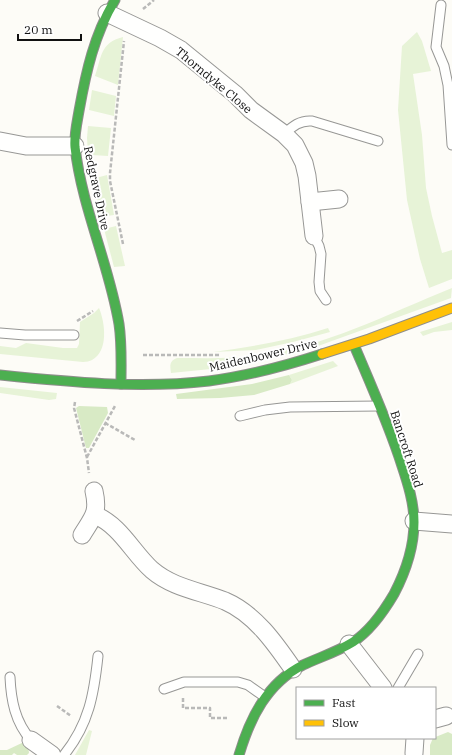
<svg xmlns="http://www.w3.org/2000/svg" width="452" height="755" font-family="'IBM Plex Serif',serif">
<style>
.green{fill:#e7f3d7}
.forest{fill:#d8eac5}
.lines{fill:none;stroke-linecap:round;stroke-linejoin:round}
.lane-casing{stroke:#979795;stroke-width:11}
.street-casing{stroke:#979795;stroke-width:19}
.fast-casing{stroke:#8e8d8b;stroke-width:11}
.slow-casing{stroke:#8e8d8b;stroke-width:11}
.path{stroke:#b9b9b8;stroke-width:2.5;stroke-dasharray:4 2;stroke-linecap:butt}
.lane{stroke:#fffffe;stroke-width:9}
.street{stroke:#fffffe;stroke-width:17}
.fast{stroke:#4caf50;stroke-width:9}
.slow{stroke:#ffc107;stroke-width:9}
.labels{text-anchor:middle;dominant-baseline:central;stroke-width:4;stroke-linejoin:round;paint-order:stroke}
.street-label{font-size:12px;fill:#111;stroke:#fff}
</style>
<rect width="100%" height="100%" fill="#fdfcf7"/>
<g class="green">
<path d="M 417,32 L 422,41 L 431,71 L 413,74 L 422,135 L 426,188 L 432,216 L 442,253 L 452,250 L 452,279 L 429,288 L 420,259 L 407,200 L 398,110 L 402,46 Z"/>
<path d="M 123,37 L 118,85 L 95,76 C 102,56 100,43 123,37 Z"/>
<path d="M 92,90 L 116,96 L 114,116 L 89,110 Z"/>
<path d="M 88,126 L 111,128 L 108,156 L 92,155 L 88,153 L 87,138 Z"/>
<path d="M 107,175 L 114,215 L 100,217 L 92,179 Z"/>
<path d="M 116,226 L 125,266 L 114,267 L 104,229 Z"/>
<path d="M 452,288 L 451,298 L 307,350 L 221,368 L 171,373 C 170,366 169,361 177,358 C 202,358 228,359 253,356 C 324,348 387,314 452,288 Z"/>
<path d="M 99,308 C 105,322 109,351 92,360 C 90,361 86,362 83,362 L 0,354 L 0,346 L 16,348 L 26,343 L 63,348 L 77,348 L 79,344 L 80,322 L 94,313 Z"/>
<path d="M 452,322 L 452,330 L 434,332 L 423,336 L 420,332 Z"/>
<path d="M 328,328 L 330,332 L 293,342 L 256,350 L 213,352 C 252,347 291,340 328,328 Z"/>
<path d="M 333,361 L 338,366 L 290,384 L 292,380 L 289,375 Z"/>
<path d="M 0,387 L 57,393 L 56,399 L 49,400 L 0,393 Z"/>
<path d="M 89,730 L 92,731 L 86,755 L 75,755 Z"/>
</g>
<g class="forest">
<path d="M 289,375 L 292,380 L 290,384 L 254,395 L 220,398 L 177,399 L 176,394 L 252,384 Z"/>
<path d="M 79,406 L 107,407 L 108,413 L 89,448 L 86,448 L 76,408 Z"/>
<path d="M 448,732 L 452,734 L 452,755 L 430,755 L 430,745 L 433,738 Z"/>
<path d="M 24,742 L 28,745 L 29,753 L 27,755 L 17,755 L 14,753 L 12,755 L 0,755 L 0,750 L 7,750 Z"/>
</g>
<g class="lines">
<g class="lane-casing">
<g id="lane">
<path d="M 441,5 L 436,47 L 444,66 L 448,85 L 452,145"/>
<path d="M 284,134 C 293,126 300,120 312,121 L 378,141"/>
<path d="M 314,236 L 319,246 L 321,254 L 319,282 L 320,291 L 326,300"/>
<path d="M 0,333 L 25,335 L 74,335"/>
<path d="M 240,416 L 265,410 L 290,407 L 379,406"/>
<path d="M 10,677 C 11,700 15,722 31,740"/>
<path d="M 398,688 L 418,654"/>
<path d="M 164,689 L 184,682 L 238,682 L 248,685 L 265,697"/>
<path d="M 64,755 C 89,724 94,694 98,656"/>
</g>
</g>
<g class="street-casing">
<g id="street">
<path d="M 107,13 L 160,38 L 181,50 L 235,94 L 251,110 L 284,134 L 295,145 L 304,163 L 307,176 L 314,236"/>
<path d="M 0,141 L 26,146 L 75,146"/>
<path d="M 310,202 L 339,199"/>
<path d="M 95,515 C 121,526 132,552 152,570 C 173,588 200,591 225,601 C 255,614 275,643 293,669"/>
<path d="M 414,521 L 452,524"/>
<path d="M 82,535 C 93,517 99,513 94,491"/>
<path d="M 349,644 L 383,688"/>
<path d="M 435,719 L 446,716"/>
<path d="M 31,740 L 52,755"/>
<path d="M 414,753 L 415,738"/>
</g>
</g>
<g class="fast-casing">
<g id="fast">
<path d="M 115,0 C 94,35 86,72 79,111 C 77,123 74,135 75,147 C 82,208 109,264 119,324 C 122,344 121,364 121,384"/>
<path d="M 0,375 C 69,382 140,389 209,381 C 247,376 285,366 322,354"/>
<path d="M 239,755 C 250,718 267,683 303,665 C 320,657 337,652 353,642 C 370,631 384,611 394,594 C 405,573 414,546 414,522 C 414,503 408,484 402,466 C 389,425 371,385 354,345"/>
</g>
</g>
<g class="slow-casing">
<path id="slow" d="M 322,354 L 369,339 L 452,308"/>
</g>
<g class="path">
<path d="M 143,9 L 154,0"/>
<path d="M 123,244 L 110,181 L 110,173 L 124,41"/>
<path d="M 77,321 L 93,311"/>
<path d="M 143,355 L 220,355"/>
<path d="M 75,402 L 74,408 L 87,458 L 89,473"/>
<path d="M 105,423 L 135,440"/>
<path d="M 87,457 L 115,406"/>
<path d="M 183,698 L 183,708 L 210,708 L 210,718 L 229,718"/>
<path d="M 57,706 L 71,716"/>
</g>
<use href="#lane" class="lane"/>
<use href="#street" class="street"/>
<use href="#fast" class="fast"/>
<use href="#slow" class="slow"/>
</g>
<g class="labels">
<g class="street-label">
<text transform="translate(214 80) rotate(40)">Thorndyke Close</text>
<text transform="translate(97 188) rotate(78)">Redgrave Drive</text>
<text transform="translate(263 355) rotate(-13)">Maidenbower Drive</text>
<text transform="translate(407 449) rotate(72)">Bancroft Road</text>
</g>
</g>
<rect x="296" y="687" width="140" height="52" fill="#ffffff" stroke="#a0a0a0"/>
<rect x="304" y="700" width="20" height="6" fill="#4caf50" stroke="#a0a0a0"/>
<text x="332" y="707" font-size="12" fill="#111111">Fast</text>
<rect x="304" y="720" width="20" height="6" fill="#ffc107" stroke="#a0a0a0"/>
<text x="332" y="727" font-size="12" fill="#111111">Slow</text>
<path d="M18 34v6h63v-6" fill="none" stroke="#111111" stroke-width="2"/>
<text x="24" y="34" font-size="12" fill="#111111" stroke="#ffffff" stroke-width="3" paint-order="stroke">20 m</text>
</svg>
